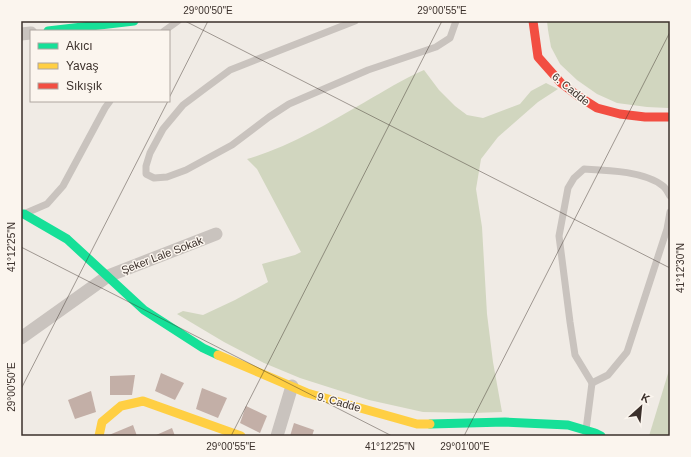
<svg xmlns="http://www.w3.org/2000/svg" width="691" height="457" font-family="Helvetica,sans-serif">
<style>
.green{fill:#d1d6bf}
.building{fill:#c3afa7}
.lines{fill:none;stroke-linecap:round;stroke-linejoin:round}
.lane{stroke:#c9c3be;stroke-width:7}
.street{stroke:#c9c3be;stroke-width:13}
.fast{stroke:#16e098;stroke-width:9}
.slow{stroke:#ffcf43;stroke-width:9}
.jam{stroke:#f24e42;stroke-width:9}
.ticks{fill:none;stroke:#3b302b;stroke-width:1;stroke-opacity:0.45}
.labels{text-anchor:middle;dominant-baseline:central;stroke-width:3;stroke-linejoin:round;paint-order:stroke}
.street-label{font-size:11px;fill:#3b302b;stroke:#fbf5ee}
.neatline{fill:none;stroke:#3b302b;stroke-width:1.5}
.ticks-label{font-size:10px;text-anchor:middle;fill:#3b302b}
</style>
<rect width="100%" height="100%" fill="#f0ebe5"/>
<g class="green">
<path d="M 547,21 L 670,21 L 670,107 L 668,108 L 647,107 L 617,103 L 597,94 L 577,80 L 560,64 L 551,47 L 548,30 Z"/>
<path d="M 424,70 L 439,90 L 455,106 L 467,115 L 483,118 L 520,104 L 531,91 L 546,83 L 558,89 L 538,102 L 498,137 L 481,159 L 476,189 L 482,227 L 487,314 L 493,362 L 502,412 L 473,413 L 423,412 L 369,400 L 300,378 L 264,363 L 224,342 L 177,314 L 183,311 L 203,315 L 235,300 L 268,282 L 262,264 L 295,255 L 301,252 L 257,169 L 247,159 C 289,147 327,124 365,102 C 384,91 403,79 424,70 Z"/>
<path d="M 670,367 L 670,436 L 649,436 Z"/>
</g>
<g class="building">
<path d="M 161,373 L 184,383 L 175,400 L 155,391 Z"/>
<path d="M 135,375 L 132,395 L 110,395 L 110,376 Z"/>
<path d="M 202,388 L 227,398 L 218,418 L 196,409 Z"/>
<path d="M 91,391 L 96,412 L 75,419 L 68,400 Z"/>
<path d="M 246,406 L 267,416 L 260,433 L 240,423 Z"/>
<path d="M 294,423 L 314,430 L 312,436 L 290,436 Z"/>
<path d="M 133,425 L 137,436 L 110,436 L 109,435 Z"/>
<path d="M 172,428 L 175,436 L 154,436 Z"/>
</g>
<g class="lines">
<g class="lane">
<path d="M 355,21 L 230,70 L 207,87 L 183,105 L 163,129 L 150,153 L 146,166 L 146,174 L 154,178 L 167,177 L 186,170 L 232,145 L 269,117 L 289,104 L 368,70 L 436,47 L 450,38 L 456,21"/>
<path d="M 164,31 L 178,21"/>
<path d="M 26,213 L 47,204 L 63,186 L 105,108 L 110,101"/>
<path d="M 592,383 L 608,375 L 627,352 L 667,229 L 670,212"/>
<path d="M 586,430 L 592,383 L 575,355 L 570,322 L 559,236 L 568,188 L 574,178 L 584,169 C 606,170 645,171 663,186 C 666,188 668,193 670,196"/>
</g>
<g class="street">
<path d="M 21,34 L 31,33"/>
<path d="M 21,338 L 108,276 L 216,234"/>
<path d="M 277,436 L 292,386"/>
</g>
<g class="fast">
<path d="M 48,31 L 134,21"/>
<path d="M 21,214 L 24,214 L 67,239 L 144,310 L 203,348 L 218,355"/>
<path d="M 430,424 L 505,422 L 568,425 L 595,433 L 601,436"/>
</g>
<g class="slow">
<path d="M 218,355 L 307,393 L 417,424 L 430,424"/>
<path d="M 99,436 L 102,422 L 121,406 L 143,401 L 241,436"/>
</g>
<path class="jam" d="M 533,21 L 538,57 L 561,83 L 578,96 L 597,108 L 620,114 L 645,117 L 670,117"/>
</g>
<path class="ticks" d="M 185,21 L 670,268M 169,98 L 208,21M 21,247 L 392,436M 21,389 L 168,101M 231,436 L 442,21M 464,436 L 670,32"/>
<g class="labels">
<g class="street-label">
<text transform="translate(571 89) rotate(39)">6. Cadde</text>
<text transform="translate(162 255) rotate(-21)">Şeker Lale Sokak</text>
<text transform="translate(339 402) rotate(16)">9. Cadde</text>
</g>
</g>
<rect width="691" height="457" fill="none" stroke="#fbf5ee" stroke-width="44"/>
<rect x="30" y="30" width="140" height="72" fill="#fbf5ee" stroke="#aea6a0"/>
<rect x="38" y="43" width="20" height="6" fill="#16e098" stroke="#aea6a0"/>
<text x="66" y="50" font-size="12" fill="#3b302b">Akıcı</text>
<rect x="38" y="63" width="20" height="6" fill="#ffcf43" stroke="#aea6a0"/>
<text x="66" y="70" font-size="12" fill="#3b302b">Yavaş</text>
<rect x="38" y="83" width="20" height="6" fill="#f24e42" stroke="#aea6a0"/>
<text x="66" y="90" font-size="12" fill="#3b302b">Sıkışık</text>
<g transform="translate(641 407) rotate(27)" stroke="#fbf5ee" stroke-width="3" paint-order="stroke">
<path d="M0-3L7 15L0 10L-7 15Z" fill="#3b302b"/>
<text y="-6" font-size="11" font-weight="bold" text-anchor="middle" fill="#3b302b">K</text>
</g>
<rect x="22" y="22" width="647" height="413" class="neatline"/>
<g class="ticks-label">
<text x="208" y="14">29°00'50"E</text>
<text x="442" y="14">29°00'55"E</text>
<text transform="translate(11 247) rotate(-90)" y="4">41°12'25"N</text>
<text transform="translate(680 268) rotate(-90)" y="4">41°12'30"N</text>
<text transform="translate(11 387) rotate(-90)" y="4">29°00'50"E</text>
<text x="231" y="450">29°00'55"E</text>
<text x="390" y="450">41°12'25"N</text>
<text x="465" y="450">29°01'00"E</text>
</g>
</svg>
